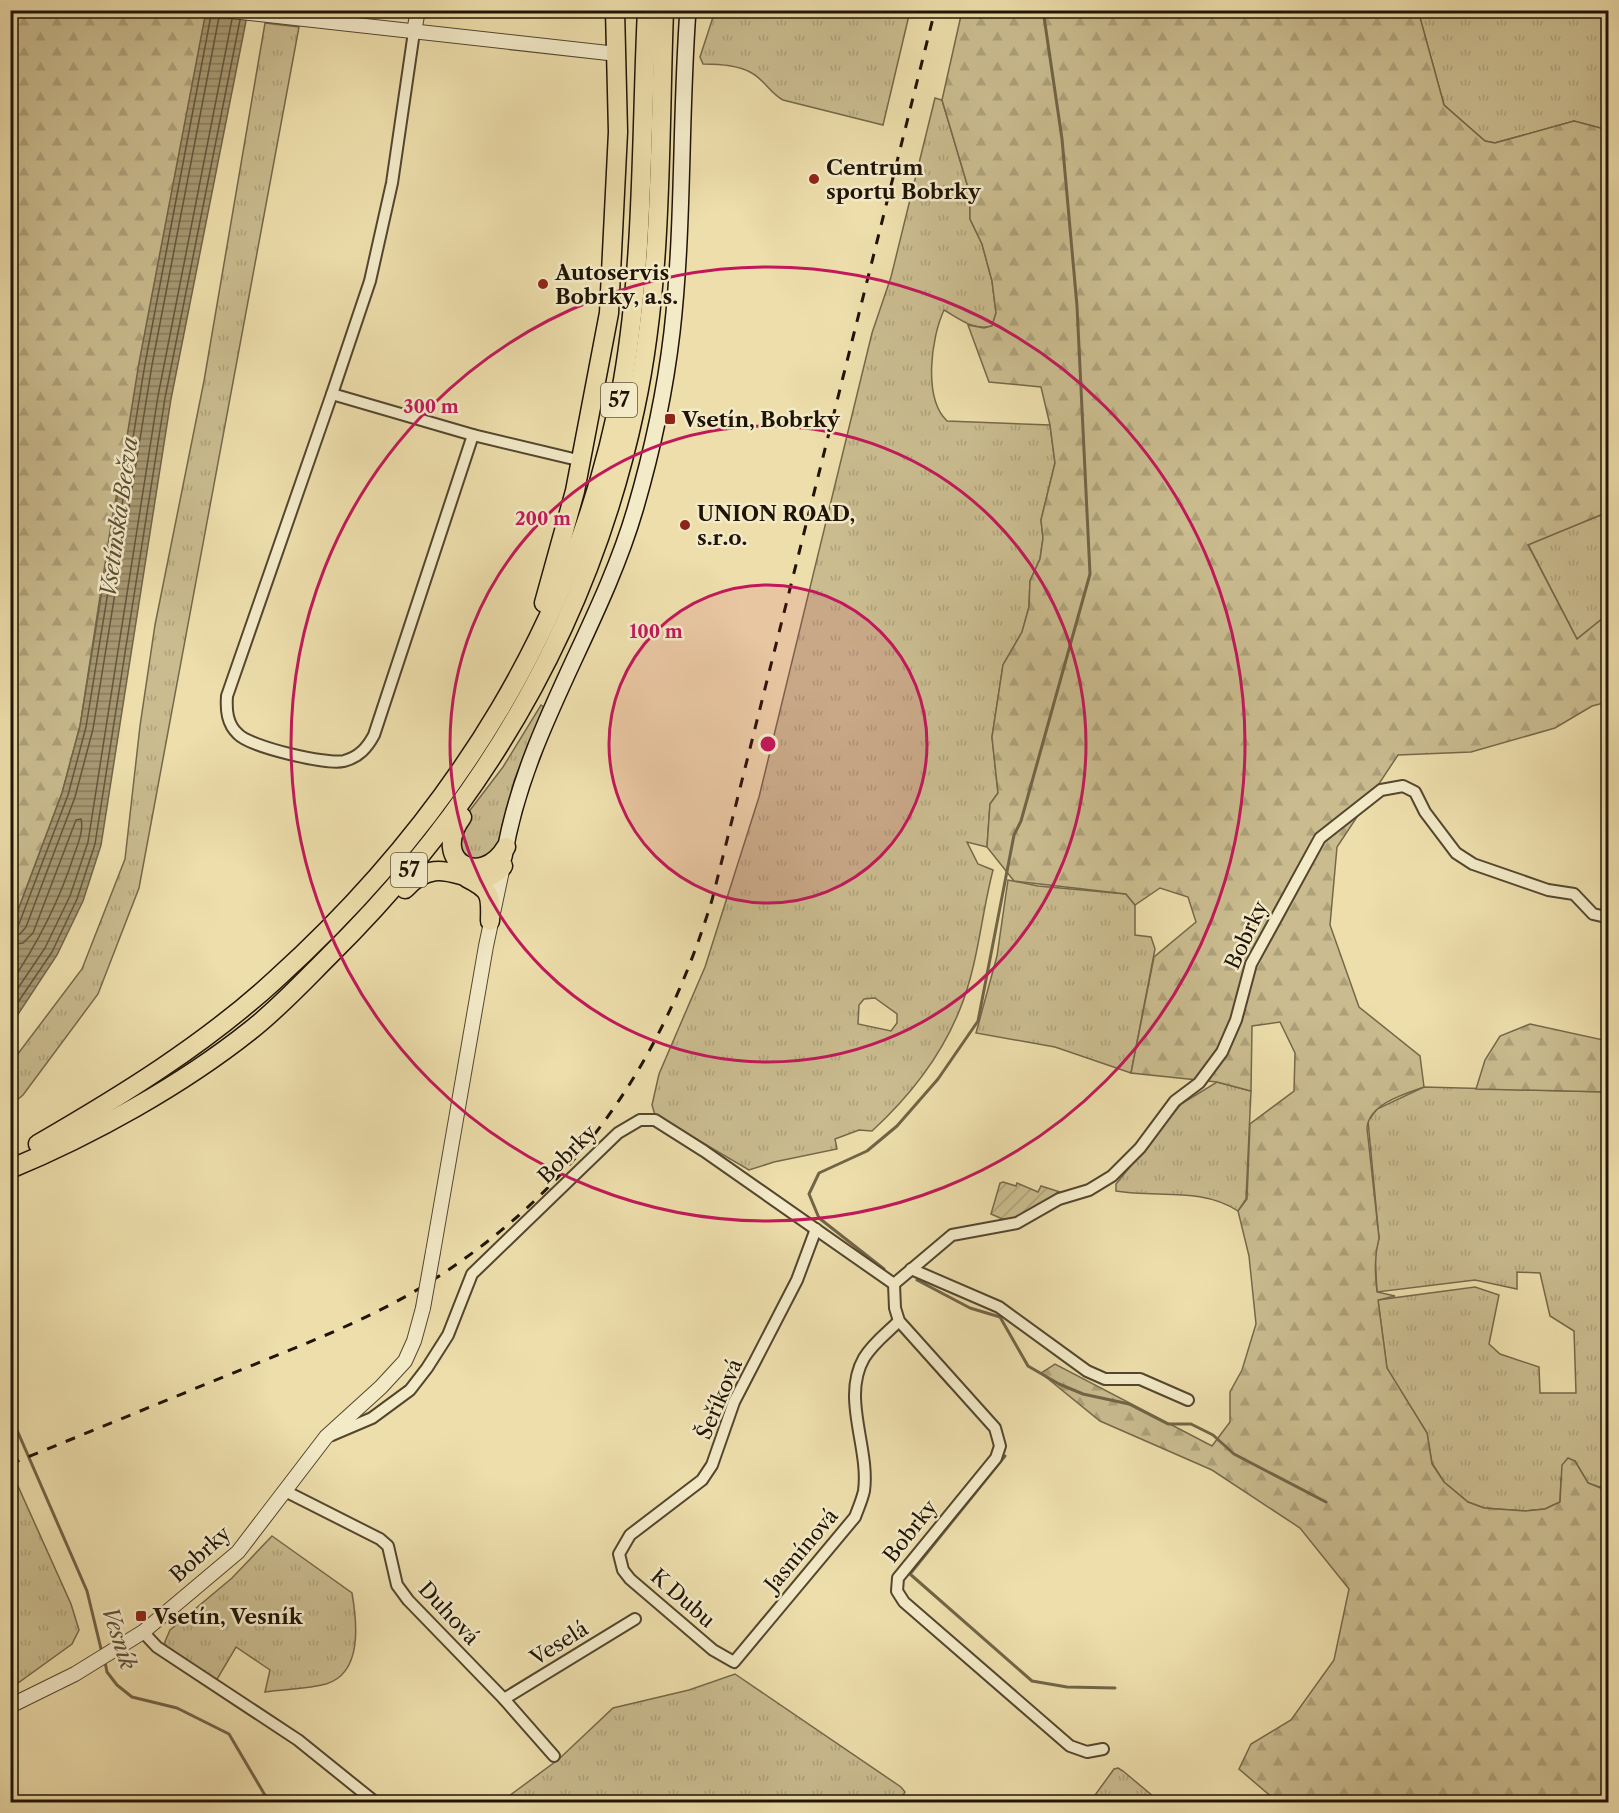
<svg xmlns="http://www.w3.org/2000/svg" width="1619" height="1813" font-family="'Libre Caslon Text',serif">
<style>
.grass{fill:url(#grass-tufts);stroke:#75684a;stroke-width:1.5;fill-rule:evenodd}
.forest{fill:url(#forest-firs);stroke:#75684a;stroke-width:1.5}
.garden{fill:url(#garden-furrows);stroke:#75684a;stroke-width:1.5}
.water{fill:url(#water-rules);stroke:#716447;stroke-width:1.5}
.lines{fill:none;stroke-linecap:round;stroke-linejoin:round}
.shore{stroke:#64563c;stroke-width:1.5}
.stream{stroke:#716447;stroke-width:3}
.minor-casing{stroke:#53462f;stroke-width:14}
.tertiary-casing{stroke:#53462f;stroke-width:16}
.secondary-casing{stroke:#201406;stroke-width:18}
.trunk-casing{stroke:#201406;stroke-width:21}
.minor{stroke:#f3eac8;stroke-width:10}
.tertiary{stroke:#f3eac8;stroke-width:14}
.secondary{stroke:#f3eac8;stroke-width:15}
.trunk{stroke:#eddeab;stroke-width:18}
.rail{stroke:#201406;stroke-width:3;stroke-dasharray:10 10;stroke-linecap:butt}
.tertiary-bridge-casing{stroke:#53462f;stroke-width:16;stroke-linecap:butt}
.tertiary-bridge{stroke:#f3eac8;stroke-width:14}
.ring{fill:none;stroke:#c2185b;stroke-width:3}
.poi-dot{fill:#8f2418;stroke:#f3eac8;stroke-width:2}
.labels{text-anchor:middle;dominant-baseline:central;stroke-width:5;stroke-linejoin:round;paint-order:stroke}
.shield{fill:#f3eac8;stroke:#5f5440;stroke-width:1.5}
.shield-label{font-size:20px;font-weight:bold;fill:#201406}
.poi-label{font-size:21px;font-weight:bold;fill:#201406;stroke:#f3eac8;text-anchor:start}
.street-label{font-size:21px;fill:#201406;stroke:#f3eac8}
.water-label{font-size:22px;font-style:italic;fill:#5d5037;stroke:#f3eac8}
.centre{fill:#c2185b;stroke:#f3eac8;stroke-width:3}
.ring-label{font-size:18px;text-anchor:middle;font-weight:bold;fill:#c2185b;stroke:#f3eac8;stroke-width:5;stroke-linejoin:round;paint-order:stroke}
</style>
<defs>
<pattern id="grass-tufts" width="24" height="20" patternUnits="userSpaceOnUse" patternTransform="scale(1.5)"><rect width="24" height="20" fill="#cabc8f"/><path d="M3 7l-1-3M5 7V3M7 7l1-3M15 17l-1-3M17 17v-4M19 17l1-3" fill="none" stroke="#ada17a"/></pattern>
<pattern id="forest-firs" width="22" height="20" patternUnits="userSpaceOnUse" patternTransform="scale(1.5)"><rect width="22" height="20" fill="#cabc8f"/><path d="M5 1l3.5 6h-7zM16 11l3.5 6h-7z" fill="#ada17a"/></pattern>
<pattern id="garden-furrows" width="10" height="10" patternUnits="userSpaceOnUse" patternTransform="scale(1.5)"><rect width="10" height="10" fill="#cabc8f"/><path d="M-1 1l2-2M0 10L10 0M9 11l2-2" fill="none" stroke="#ada17a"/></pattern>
<pattern id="water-rules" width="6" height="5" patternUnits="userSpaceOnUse" patternTransform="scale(1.5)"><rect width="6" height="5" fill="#a79973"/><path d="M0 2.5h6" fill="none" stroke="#887c5c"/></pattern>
</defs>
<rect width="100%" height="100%" fill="#eddeab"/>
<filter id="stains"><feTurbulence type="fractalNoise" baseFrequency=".00333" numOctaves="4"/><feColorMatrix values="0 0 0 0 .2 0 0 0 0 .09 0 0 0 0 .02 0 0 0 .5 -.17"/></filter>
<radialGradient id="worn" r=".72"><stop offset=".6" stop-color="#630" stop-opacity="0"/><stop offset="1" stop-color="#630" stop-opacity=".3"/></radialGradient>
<g class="grass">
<path d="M 715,11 L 910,11 L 883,125 L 783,100 C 770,93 763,78 750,72 C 737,65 718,64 703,64 L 700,57 Z"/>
<path d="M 1418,11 L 1608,11 L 1608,130 L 1574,121 L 1495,143 L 1485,141 L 1444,105 Z"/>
<path d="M 265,23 L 299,27 L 139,888 L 98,994 L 23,1095 L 11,1105 L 11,1063 L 82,969 L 125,859 L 140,726 L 155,625 L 204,381 Z"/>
<path d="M 935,98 L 942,100 L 970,194 L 970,219 L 982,244 L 992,281 L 996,313 L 992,326 C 973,331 960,319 944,310 C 931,338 923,398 947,421 L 1050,425 L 1055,463 L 1041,520 L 1043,538 L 1040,559 L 1030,581 L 1029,607 L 1022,632 L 1003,665 L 992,737 L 998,793 L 990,804 L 987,847 L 967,842 L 978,864 L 993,870 C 981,916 978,965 960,1009 C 941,1057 909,1097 872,1131 L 859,1130 L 835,1139 L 837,1149 L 774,1162 L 749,1170 L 655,1115 L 652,1105 L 659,1074 L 705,967 L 759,797 L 872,333 L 891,277 ZM 875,998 L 897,1014 L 897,1023 L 891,1031 L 858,1024 L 859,1005 L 864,999 Z"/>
<path d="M 1608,512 L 1608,614 L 1577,639 L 1528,544 Z"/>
<path d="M 541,705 L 544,707 L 514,781 L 499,847 L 481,863 L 461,854 L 461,822 L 503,767 Z"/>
<path d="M 1008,880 L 1038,886 L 1126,894 L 1135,905 L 1135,935 L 1151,937 L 1155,949 L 1131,1073 L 1055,1047 L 976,1033 L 997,956 Z"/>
<path d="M 1217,1082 L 1251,1091 L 1246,1199 L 1238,1211 C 1202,1187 1156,1198 1116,1191 L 1116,1184 L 1181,1104 Z"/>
<path d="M 1424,1087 L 1608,1092 L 1608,1490 L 1588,1483 L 1575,1461 L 1561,1478 L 1560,1502 L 1545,1509 L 1525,1511 L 1484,1508 L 1468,1502 L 1444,1482 L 1432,1463 L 1427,1433 L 1387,1369 L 1378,1300 L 1475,1287 L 1499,1295 L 1489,1344 L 1500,1354 L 1539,1367 L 1540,1393 L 1576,1393 L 1574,1331 L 1550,1316 L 1540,1273 L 1517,1272 L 1517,1289 L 1475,1280 L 1377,1292 L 1375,1254 L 1379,1238 L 1368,1121 L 1377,1109 Z"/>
<path d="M 13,1475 L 71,1604 L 79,1630 L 72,1644 L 11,1688 L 10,1476 Z"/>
<path d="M 272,1536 L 352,1593 C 357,1622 363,1673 326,1684 C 307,1689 284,1689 265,1692 L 270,1670 L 236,1647 L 216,1681 L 164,1644 L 170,1630 L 232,1578 Z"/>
<path d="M 735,1674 L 901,1787 L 905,1792 L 899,1802 L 505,1802 L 509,1796 L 559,1759 L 613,1708 L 689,1690 Z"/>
<path d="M 1118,1768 L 1123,1771 L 1160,1802 L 1090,1802 L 1114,1769 Z"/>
</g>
<g class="forest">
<path d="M 133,10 L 186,14 L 187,11 L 207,11 L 112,519 L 80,726 L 62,793 L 11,929 L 11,11 Z"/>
<path d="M 1418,10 L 1444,105 L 1485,141 L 1495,143 L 1574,121 L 1608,130 L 1608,512 L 1528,545 L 1577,639 L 1608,614 L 1608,702 L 1592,706 L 1555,728 L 1471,752 L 1398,755 L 1337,847 L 1330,925 L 1359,1007 L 1420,1056 L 1424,1087 C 1404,1094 1369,1104 1367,1128 L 1379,1238 C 1374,1257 1375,1273 1377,1292 L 1395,1296 L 1378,1300 L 1387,1368 L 1427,1433 L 1432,1464 L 1444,1482 L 1468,1502 L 1484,1508 L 1525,1511 L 1545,1509 L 1560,1502 L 1562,1465 L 1568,1458 L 1575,1461 L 1588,1483 L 1608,1491 L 1608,1802 L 1283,1802 L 1274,1799 L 1239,1769 L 1251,1744 L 1291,1720 L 1334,1660 L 1349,1589 L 1300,1528 L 1212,1470 L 1100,1421 L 1041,1373 L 1055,1364 L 1212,1446 L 1230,1422 L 1230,1392 L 1242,1370 L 1256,1324 L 1249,1256 L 1238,1211 L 1247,1199 L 1250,1124 L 1294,1091 L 1295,1053 L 1280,1022 L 1252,1026 L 1251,1091 L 1217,1082 L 1131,1073 L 1154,957 L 1196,922 L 1188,897 L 1160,888 L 1135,905 L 1126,894 L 1014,881 L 987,847 L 990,804 L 998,793 L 992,737 L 1003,665 L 1022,632 L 1029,607 L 1030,581 L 1040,559 L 1043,538 L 1041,520 L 1055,463 L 1050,425 L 1041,387 L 989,382 L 968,325 L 984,328 L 992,326 L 996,313 L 992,281 L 982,244 L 970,219 L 970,194 L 942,100 L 962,11 Z"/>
<path d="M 1530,1024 L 1608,1041 L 1608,1092 L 1476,1089 L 1485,1060 L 1500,1036 Z"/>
</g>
<path class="garden" d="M 1003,1182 L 1016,1186 L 1017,1183 L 1038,1192 L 1041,1186 L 1060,1192 L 1022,1217 L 1007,1221 L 991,1214 L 1000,1183 Z"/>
<path class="water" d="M 206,11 L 248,11 L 171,399 L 101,845 L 83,901 L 57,955 L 11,1025 L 11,929 L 62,793 L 80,726 L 139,363 Z"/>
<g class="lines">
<g class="shore">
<path d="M 10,929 L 19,924 L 68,795 L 86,727 L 145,364 L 212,10"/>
<path d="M 10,936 L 20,934 L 26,927 L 75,797 L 93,729 L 152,365 L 219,17"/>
<path d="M 10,945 L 23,943 L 33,933 L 76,820 L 81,819 C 84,829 78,844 74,855 C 59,902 38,943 10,984"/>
<path d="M 10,1000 L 45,948 L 70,896 L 88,842 L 158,396 L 232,19"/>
<path d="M 10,1014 L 52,952 L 77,899 L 95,844 L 165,398 L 240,20"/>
</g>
<g class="stream">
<path d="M 884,1273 L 884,1269 L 819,1218 L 809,1194 L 819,1173 L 867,1151 L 897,1126 L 938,1079 L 978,1021 L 1014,835 L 1021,821 L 1090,574 L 1077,306 L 1062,139 L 1043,10"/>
<path d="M 917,1280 L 970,1308 L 1000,1317 L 1028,1366 L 1059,1384 L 1083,1394 L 1129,1404 L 1168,1424 L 1191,1424 L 1213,1435 L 1234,1454 L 1326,1502"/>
<path d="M 904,1334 L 949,1385"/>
<path d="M 10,1414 L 87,1591 L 102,1653"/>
<path d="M 1005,1456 L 910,1574 L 1032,1681 L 1067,1687 L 1115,1688"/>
<path d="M 105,1662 L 107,1672 L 117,1685 L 132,1697 L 177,1708 L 229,1734 L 269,1802"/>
</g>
<g class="minor-casing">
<g id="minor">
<path d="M 414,32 L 392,183 L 370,281 L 332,394 L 473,435 L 582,461"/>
<path d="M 332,394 L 227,696 C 226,710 227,724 238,734 C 250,747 327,765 344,761 C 359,757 367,748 374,735 L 473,435"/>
<path d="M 816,1229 L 797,1280 L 734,1402 L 712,1465 L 702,1480 L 630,1535 L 619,1554 L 623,1570 L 630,1579 L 713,1650 L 734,1662 L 855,1517 C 858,1509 862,1500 864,1491 C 870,1448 841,1398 864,1358 C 873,1343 887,1333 899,1321"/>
<path d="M 911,1269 L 999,1307 L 1087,1371 L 1105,1379 L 1140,1379 L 1188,1400"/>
<path d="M 894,1284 L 952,1235 L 1017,1223 L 1059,1199 L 1089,1190 L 1112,1176 L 1140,1148 L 1175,1101 L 1199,1083 L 1222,1052 L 1236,1020 L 1251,964 L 1320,838 L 1381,790 L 1403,786 L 1415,792 L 1425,812 L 1456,853 L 1473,864 L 1548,890 L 1574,894 L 1593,914 L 1606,917"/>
<path d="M 332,1435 L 372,1418 L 410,1390 L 427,1368 L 448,1335 L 472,1274 L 618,1133 L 640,1120 L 655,1120 L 704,1151 L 894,1284 L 895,1308 L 899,1321 L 995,1428 L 1000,1446 L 996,1458 L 898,1578 L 897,1591 L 904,1602 L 1070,1746 L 1087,1752 L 1103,1749"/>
<path d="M 285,1491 L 380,1539 L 388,1546 L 397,1585 L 408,1600 L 504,1699 L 554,1756"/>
<path d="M 143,1632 L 157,1647 L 298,1740 L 375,1802"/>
<path d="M 504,1699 L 635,1619"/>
</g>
</g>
<g class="tertiary-casing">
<g id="tertiary">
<path d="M 223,10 L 617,54"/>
<path d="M 414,32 L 418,10"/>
<path d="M 433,1252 L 486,946 L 503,866"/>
<path d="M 10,1706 L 75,1674 L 143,1632 L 238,1552 L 326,1437 L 381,1387 L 405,1361 L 414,1341 L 423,1308"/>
</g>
</g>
<g class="secondary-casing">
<path id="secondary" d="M 504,857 C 524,733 600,629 635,510 C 652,452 665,392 672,332 C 684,226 680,117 688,10"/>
</g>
<g class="trunk-casing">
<g id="trunk">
<path d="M 544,603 L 575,491 L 609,313 L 618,132 L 615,10"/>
<path d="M 462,817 C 430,861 481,889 506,847"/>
<path d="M 467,878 C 491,890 491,895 490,921"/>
<path d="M 405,889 C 445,844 473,902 503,866"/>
<path d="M 38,1144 C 121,1096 204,1045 275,980 C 453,819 580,619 623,380 C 644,258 641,134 647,10"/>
<path d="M 10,1169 C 92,1135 182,1085 251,1030 C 279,1008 304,981 329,956 C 483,804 590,622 635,409 C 663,279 659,143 664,10"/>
</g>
</g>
<use href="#minor" class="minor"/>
<use href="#tertiary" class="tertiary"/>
<use href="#secondary" class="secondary"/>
<use href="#trunk" class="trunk"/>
<path class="rail" d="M 10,1464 C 90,1432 169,1399 248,1367 C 312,1341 378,1316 436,1278 C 579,1186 663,1060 712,900 L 935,10"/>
<g class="tertiary-bridge-casing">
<path id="tertiary-bridge" d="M 423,1308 L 433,1252"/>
</g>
<use href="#tertiary-bridge" class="tertiary-bridge"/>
</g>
<circle cx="768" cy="744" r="159" fill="#c2185b" fill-opacity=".12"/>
<g class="ring">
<circle cx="768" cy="744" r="159"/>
<circle cx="768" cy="744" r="318"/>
<circle cx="768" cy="744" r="477"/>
</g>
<g class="poi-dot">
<circle cx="814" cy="179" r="6"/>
<circle cx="543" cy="284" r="6"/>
<rect x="664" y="413" width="12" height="12" rx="3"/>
<circle cx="685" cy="525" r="6"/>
<rect x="135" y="1610" width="12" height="12" rx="3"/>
</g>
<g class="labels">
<g class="shield">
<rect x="601" y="383" width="36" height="34" rx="4.5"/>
<rect x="391" y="853" width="36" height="34" rx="4.5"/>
</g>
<g class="shield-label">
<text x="619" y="400">57</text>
<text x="409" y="870">57</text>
</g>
<g class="poi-label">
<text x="826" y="167">Centrum<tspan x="826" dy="24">sportu Bobrky</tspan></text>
<text x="555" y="272">Autoservis<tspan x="555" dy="24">Bobrky, a.s.</tspan></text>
<text x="682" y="419">Vsetín, Bobrky</text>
<text x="697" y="513">UNION ROAD,<tspan x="697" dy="24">s.r.o.</tspan></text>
<text x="153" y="1616">Vsetín, Vesník</text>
</g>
<g class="street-label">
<text transform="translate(1246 935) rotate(-65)">Bobrky</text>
<text transform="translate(567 1154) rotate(-45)">Bobrky</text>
<text transform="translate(719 1399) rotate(-67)">Šeříková</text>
<text transform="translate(910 1531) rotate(-52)">Bobrky</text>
<text transform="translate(801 1550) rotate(-50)">Jasmínová</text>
<text transform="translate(200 1554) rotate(-42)">Bobrky</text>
<text transform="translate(683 1598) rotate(41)">K Dubu</text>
<text transform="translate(449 1613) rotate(47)">Duhová</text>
<text transform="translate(559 1643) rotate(-32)">Veselá</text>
</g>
<g class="water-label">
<text transform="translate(119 517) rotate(-82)">Vsetínská Bečva</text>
<text transform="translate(119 1638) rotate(72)">Vesník</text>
</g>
</g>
<circle cx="768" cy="744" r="9" class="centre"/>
<g class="ring-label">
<text x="431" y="413">300 m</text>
<text x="543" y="525">200 m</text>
<text x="656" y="638">100 m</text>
</g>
<rect width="1619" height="1813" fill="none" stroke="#eddeab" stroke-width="36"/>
<rect x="12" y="12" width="1595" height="1789" fill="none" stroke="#201406" stroke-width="3"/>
<rect x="18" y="18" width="1583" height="1777" fill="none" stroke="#201406" stroke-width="1.5"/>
<rect width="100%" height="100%" filter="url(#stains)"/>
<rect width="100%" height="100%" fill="url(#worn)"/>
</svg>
